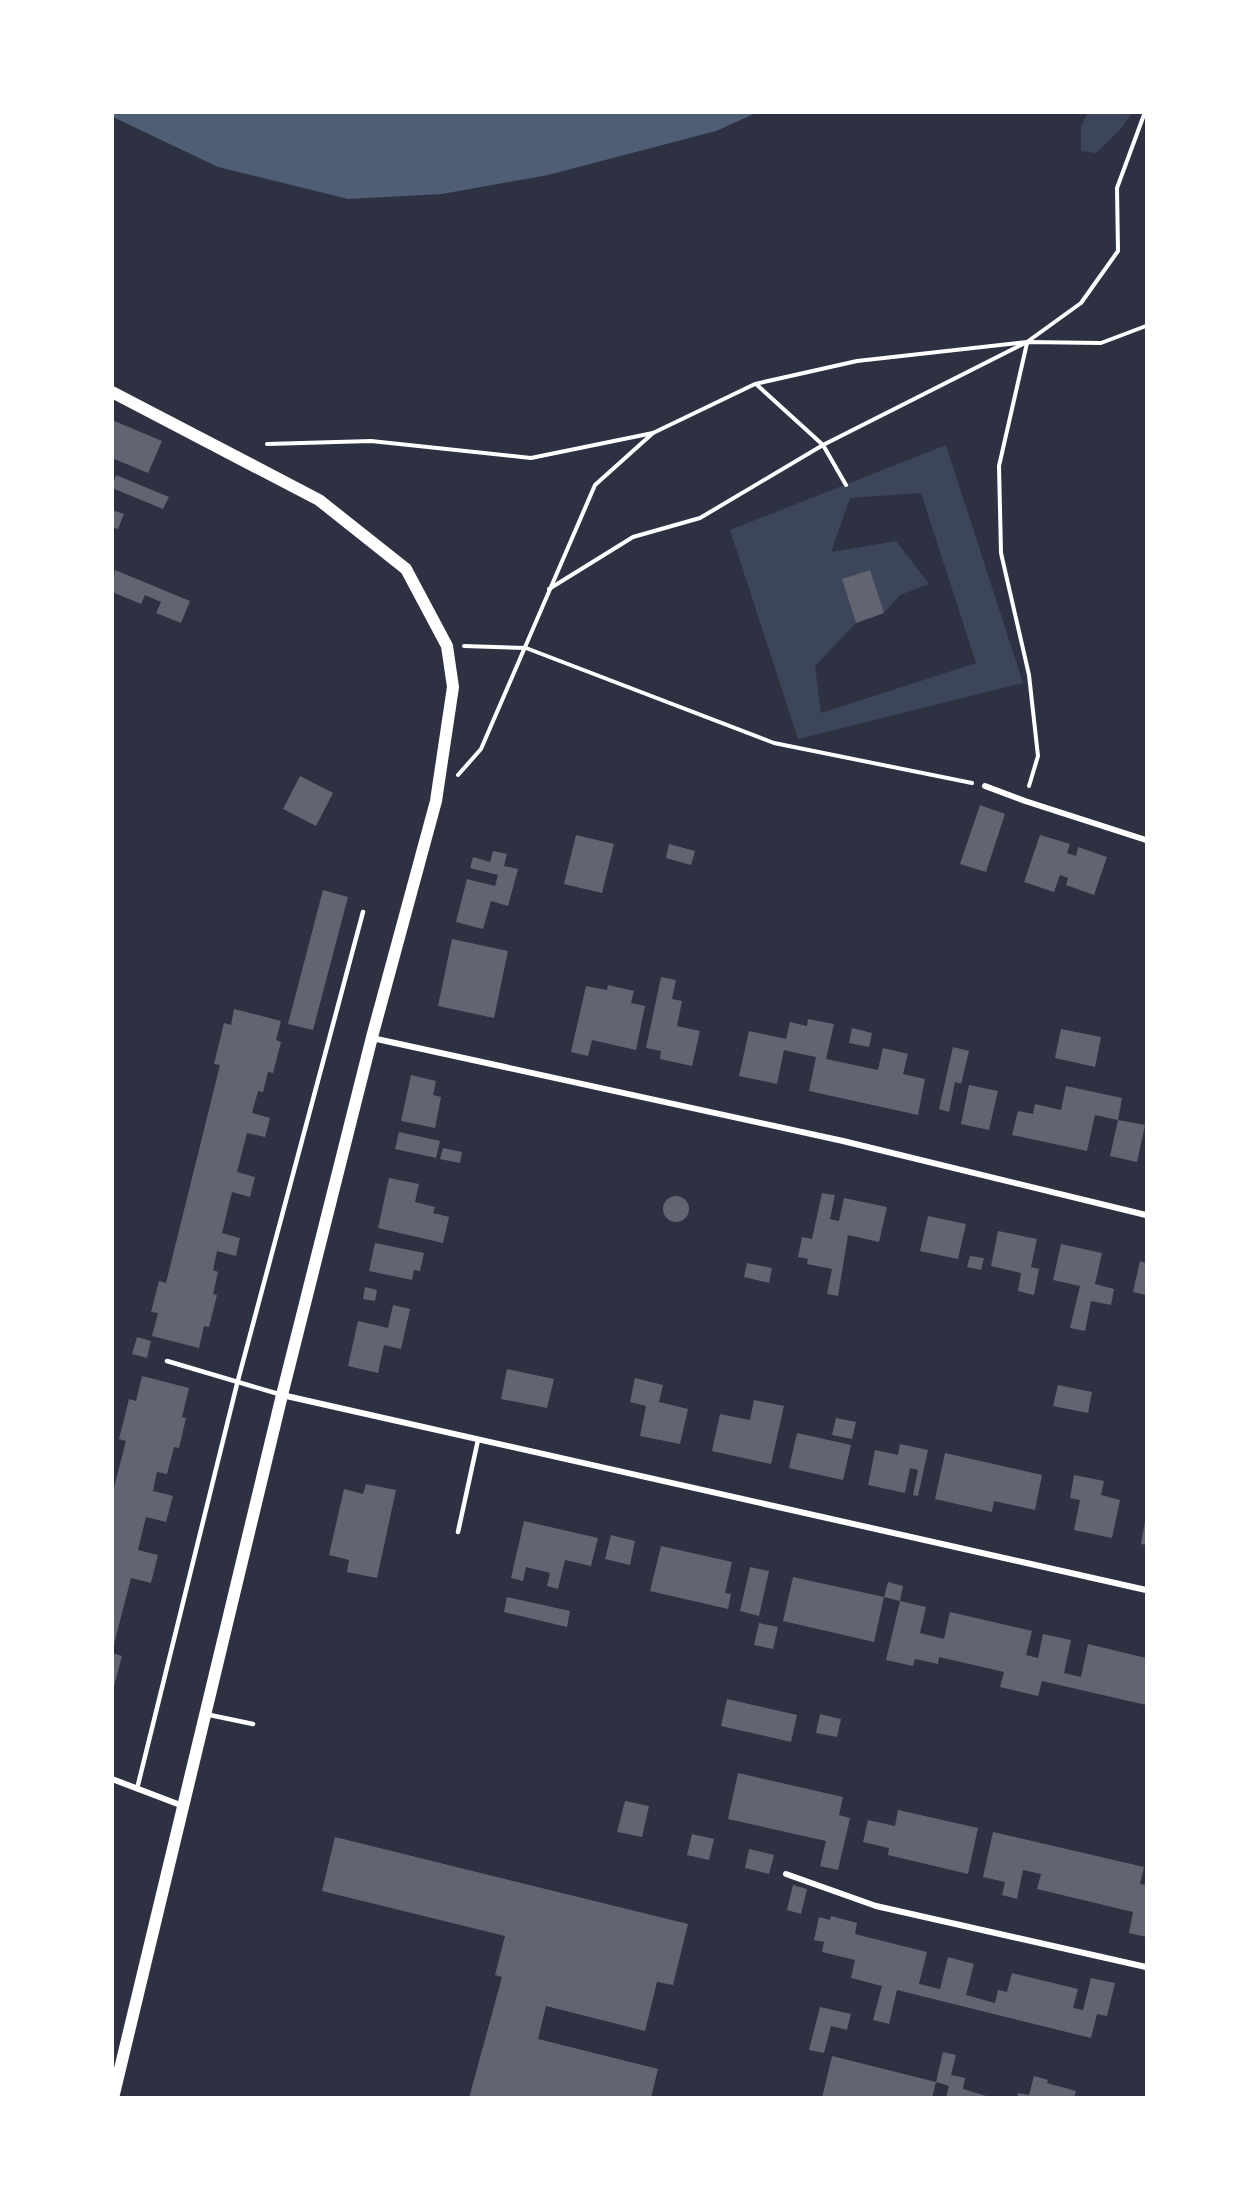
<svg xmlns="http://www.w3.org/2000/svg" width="1259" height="2210" font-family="Montserrat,sans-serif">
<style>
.green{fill:#3c4559;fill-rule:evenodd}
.water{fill:#4f5d75}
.building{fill:#626471}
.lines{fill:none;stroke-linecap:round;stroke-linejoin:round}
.path{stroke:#fff;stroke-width:4}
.service{stroke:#fff;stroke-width:4.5}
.minor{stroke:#fff;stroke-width:6}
.secondary{stroke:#fff;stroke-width:12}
</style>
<rect width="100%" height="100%" fill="#2d3142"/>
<g class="green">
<path d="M 1088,113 L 1088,112 L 1132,113 L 1120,130 L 1096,153 L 1081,151 L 1081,126 Z"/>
<path d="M 946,445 L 1023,683 L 798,739 L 730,530 ZM 921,493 L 976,663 L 821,713 L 815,666 L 856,623 L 884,613 L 900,595 L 929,584 L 896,541 L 831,552 L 850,498 Z"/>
</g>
<path class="water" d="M 112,113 L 113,112 L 756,113 L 716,131 L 548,175 L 442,194 L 348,199 L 218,167 L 113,117 Z"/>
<g class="building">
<path d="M 112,420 L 162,441 L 148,473 L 112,458 Z"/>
<path d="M 116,475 L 169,497 L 163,509 L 112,488 Z"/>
<path d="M 112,510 L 124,514 L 118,529 L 112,527 Z"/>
<path d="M 115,570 L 190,601 L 181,623 L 156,613 L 161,602 L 145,595 L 141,604 L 112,592 Z"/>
<path d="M 870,570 L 884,613 L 856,623 L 842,579 Z"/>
<path d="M 300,776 L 333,793 L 316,826 L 283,809 Z"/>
<path d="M 980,805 L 1005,814 L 986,872 L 960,864 Z"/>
<path d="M 576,835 L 614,844 L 602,893 L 564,884 Z"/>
<path d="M 1040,835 L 1070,844 L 1067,853 L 1076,856 L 1078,847 L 1107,857 L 1094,895 L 1066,885 L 1068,878 L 1060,875 L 1054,892 L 1024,882 Z"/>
<path d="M 669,844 L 695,851 L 691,865 L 666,858 Z"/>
<path d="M 493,851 L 507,854 L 504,866 L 518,869 L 508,906 L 491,901 L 483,929 L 456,922 L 467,879 L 495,886 L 498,875 L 470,868 L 473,857 L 490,862 Z"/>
<path d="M 323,890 L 348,897 L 313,1030 L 288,1024 Z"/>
<path d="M 452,939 L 508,951 L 494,1018 L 438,1006 Z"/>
<path d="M 661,977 L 676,980 L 672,999 L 682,1001 L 677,1026 L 700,1031 L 692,1066 L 660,1059 L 661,1051 L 646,1048 Z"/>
<path d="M 608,985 L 634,991 L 631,1003 L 645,1006 L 636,1050 L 592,1040 L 588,1056 L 571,1052 L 586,986 L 607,990 Z"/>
<path d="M 234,1009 L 281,1021 L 276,1040 L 281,1042 L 273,1073 L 268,1072 L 263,1092 L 258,1091 L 252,1113 L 270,1118 L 265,1137 L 247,1133 L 237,1172 L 255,1177 L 250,1197 L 232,1192 L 222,1233 L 240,1238 L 236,1256 L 217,1251 L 213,1270 L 218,1272 L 213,1294 L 217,1295 L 209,1327 L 204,1326 L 199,1348 L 152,1336 L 158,1313 L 151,1312 L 159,1281 L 166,1283 L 220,1065 L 214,1064 L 224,1023 L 231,1025 Z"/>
<path d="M 808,1019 L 834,1024 L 826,1059 L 878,1070 L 883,1048 L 908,1054 L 903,1074 L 925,1079 L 918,1115 L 809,1091 L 816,1057 L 801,1054 L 784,1050 L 777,1084 L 739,1076 L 749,1031 L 786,1039 L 790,1022 L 807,1026 Z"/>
<path d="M 852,1028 L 872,1033 L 869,1047 L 849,1043 Z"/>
<path d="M 1061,1029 L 1101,1037 L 1095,1067 L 1055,1058 Z"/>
<path d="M 953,1047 L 969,1051 L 961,1084 L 955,1082 L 949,1112 L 939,1109 Z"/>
<path d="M 411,1075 L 436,1081 L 433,1095 L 441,1097 L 435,1128 L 401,1121 Z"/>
<path d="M 969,1085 L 998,1091 L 989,1130 L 961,1124 Z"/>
<path d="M 1066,1086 L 1122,1098 L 1118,1120 L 1095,1115 L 1087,1151 L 1012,1135 L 1018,1111 L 1033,1114 L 1035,1104 L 1061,1110 Z"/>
<path d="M 1118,1120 L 1145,1125 L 1137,1162 L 1110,1156 Z"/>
<path d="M 399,1132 L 440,1141 L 436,1158 L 395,1149 Z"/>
<path d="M 443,1148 L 462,1152 L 460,1163 L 440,1159 Z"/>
<path d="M 389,1178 L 419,1184 L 415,1202 L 435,1207 L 433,1213 L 449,1217 L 443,1243 L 378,1228 Z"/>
<path d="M 822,1193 L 835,1195 L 830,1219 L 839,1221 L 844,1198 L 887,1207 L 879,1242 L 848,1235 L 838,1296 L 827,1294 L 832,1269 L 807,1264 L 808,1259 L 798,1257 L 802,1237 L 812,1239 Z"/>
<circle cx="676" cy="1209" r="13"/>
<path d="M 928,1216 L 966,1224 L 958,1259 L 920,1251 Z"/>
<path d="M 998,1231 L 1037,1239 L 1031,1267 L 1039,1269 L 1034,1295 L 1018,1291 L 1021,1273 L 991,1266 Z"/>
<path d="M 375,1243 L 424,1253 L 420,1271 L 414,1270 L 412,1280 L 369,1271 Z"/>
<path d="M 1061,1244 L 1102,1253 L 1095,1284 L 1114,1289 L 1111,1305 L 1091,1301 L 1085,1331 L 1070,1328 L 1080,1286 L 1053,1280 Z"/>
<path d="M 970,1256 L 984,1258 L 981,1270 L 967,1267 Z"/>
<path d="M 1140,1261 L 1146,1263 L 1146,1295 L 1133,1292 Z"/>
<path d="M 747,1263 L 772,1268 L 769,1283 L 744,1277 Z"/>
<path d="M 365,1287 L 377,1290 L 375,1301 L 363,1299 Z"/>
<path d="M 393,1305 L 410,1309 L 401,1349 L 384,1345 L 378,1373 L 348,1366 L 358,1321 L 388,1328 Z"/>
<path d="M 137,1337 L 151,1341 L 147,1358 L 132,1354 Z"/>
<path d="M 507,1369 L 554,1379 L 547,1408 L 501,1399 Z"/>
<path d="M 142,1376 L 189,1388 L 182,1417 L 186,1418 L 179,1448 L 174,1447 L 167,1474 L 157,1472 L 153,1491 L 173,1496 L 166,1522 L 146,1517 L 138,1550 L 158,1555 L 151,1583 L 131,1578 L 113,1648 L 112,1495 L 126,1441 L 119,1439 L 129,1399 L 136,1401 Z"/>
<path d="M 635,1378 L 663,1385 L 659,1402 L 688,1409 L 680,1444 L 640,1436 L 646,1406 L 630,1402 Z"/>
<path d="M 1058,1385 L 1092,1392 L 1088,1413 L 1053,1406 Z"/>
<path d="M 754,1400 L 784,1406 L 771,1464 L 712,1451 L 720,1414 L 750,1420 Z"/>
<path d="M 836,1418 L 856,1422 L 852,1439 L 832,1435 Z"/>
<path d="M 797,1433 L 851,1445 L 843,1480 L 789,1468 Z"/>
<path d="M 900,1444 L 928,1450 L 918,1496 L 913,1495 L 918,1470 L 910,1468 L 905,1493 L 868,1485 L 875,1450 L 898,1455 Z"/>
<path d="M 945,1453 L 1042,1475 L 1035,1510 L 994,1501 L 992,1512 L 935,1499 Z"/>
<path d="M 1074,1475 L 1104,1481 L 1101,1495 L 1120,1500 L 1112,1538 L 1074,1530 L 1080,1500 L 1070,1498 Z"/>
<path d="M 366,1484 L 396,1490 L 377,1578 L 347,1572 L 349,1560 L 329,1555 L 344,1489 L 363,1494 Z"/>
<path d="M 524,1521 L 598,1538 L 591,1566 L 565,1560 L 558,1589 L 547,1586 L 550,1573 L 526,1567 L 523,1581 L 511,1578 Z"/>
<path d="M 1145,1522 L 1146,1522 L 1146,1545 L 1141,1544 Z"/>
<path d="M 611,1535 L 635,1541 L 630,1565 L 605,1559 Z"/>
<path d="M 661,1546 L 732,1562 L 725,1593 L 731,1594 L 728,1609 L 650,1591 Z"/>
<path d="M 750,1567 L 769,1571 L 759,1616 L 740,1611 Z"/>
<path d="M 793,1577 L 884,1597 L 874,1642 L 783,1621 Z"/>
<path d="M 888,1582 L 903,1586 L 900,1601 L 926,1607 L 920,1633 L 944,1639 L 950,1612 L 1032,1631 L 1026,1655 L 1038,1658 L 1043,1634 L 1071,1640 L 1064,1673 L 1081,1677 L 1088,1644 L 1146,1658 L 1146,1705 L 1042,1681 L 1038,1696 L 1000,1687 L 1004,1672 L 939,1657 L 938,1664 L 915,1659 L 913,1666 L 886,1660 L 900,1601 L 884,1597 Z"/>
<path d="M 507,1597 L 570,1611 L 567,1627 L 504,1612 Z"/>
<path d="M 759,1623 L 778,1627 L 773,1649 L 754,1645 Z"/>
<path d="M 112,1653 L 122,1656 L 113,1690 L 112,1690 Z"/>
<path d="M 727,1699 L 797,1715 L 791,1742 L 721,1726 Z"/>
<path d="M 820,1714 L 841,1719 L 837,1737 L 816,1733 Z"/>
<path d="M 738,1773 L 843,1797 L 839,1815 L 850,1818 L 838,1870 L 820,1866 L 826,1841 L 728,1819 Z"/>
<path d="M 625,1801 L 649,1806 L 642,1837 L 617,1832 Z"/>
<path d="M 898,1810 L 978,1828 L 968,1874 L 888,1855 L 889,1848 L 863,1842 L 868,1820 L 895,1826 Z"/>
<path d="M 993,1832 L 1144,1867 L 1140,1884 L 1146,1885 L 1146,1937 L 1129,1933 L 1133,1912 L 1037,1889 L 1041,1874 L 1023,1870 L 1017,1899 L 1002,1895 L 1005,1882 L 983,1877 Z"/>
<path d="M 692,1834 L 714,1839 L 709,1860 L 687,1855 Z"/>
<path d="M 335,1837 L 688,1924 L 673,1985 L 657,1982 L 645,2031 L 546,2006 L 538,2039 L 658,2069 L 651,2098 L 469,2098 L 502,1977 L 495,1975 L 505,1936 L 322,1891 Z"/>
<path d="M 749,1849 L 774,1855 L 769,1874 L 745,1868 Z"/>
<path d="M 793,1885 L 807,1889 L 801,1914 L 787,1910 Z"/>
<path d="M 831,1916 L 857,1923 L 855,1934 L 927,1952 L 919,1984 L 940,1989 L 948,1957 L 974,1964 L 966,1995 L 995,2003 L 998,1990 L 1007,1992 L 1012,1973 L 1078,1989 L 1073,2008 L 1083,2010 L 1091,1978 L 1115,1983 L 1107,2016 L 1097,2014 L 1091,2038 L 897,1990 L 889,2024 L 873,2020 L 882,1986 L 851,1978 L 855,1960 L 822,1952 L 824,1942 L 814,1940 L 819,1917 L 830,1920 Z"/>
<path d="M 820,2007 L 851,2014 L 847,2030 L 831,2026 L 824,2053 L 809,2050 Z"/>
<path d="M 943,2052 L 956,2055 L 951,2075 L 965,2078 L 963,2089 L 993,2098 L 946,2098 L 949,2086 L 936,2082 Z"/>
<path d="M 832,2056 L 936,2082 L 932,2098 L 822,2098 Z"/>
<path d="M 1034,2076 L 1048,2080 L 1047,2083 L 1076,2091 L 1074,2098 L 1017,2098 L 1018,2093 L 1029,2095 Z"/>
</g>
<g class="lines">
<g class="path">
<path d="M 1027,343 L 999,466 L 1001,553 L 1029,675 L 1038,756 L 1029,786"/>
<path d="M 756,384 L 823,445 L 846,485"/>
<path d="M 267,444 L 371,441 L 531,458 L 653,433"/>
<path d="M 549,589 L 633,537 L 700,518 L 823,445 L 1027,342 L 1081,303 L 1118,251 L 1117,188 L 1145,112"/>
<path d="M 464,646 L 526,648 L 774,743 L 972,783"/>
<path d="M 458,775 L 481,749 L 595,485 L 653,433 L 755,384 L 857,361 L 1027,342 L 1101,343 L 1146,326"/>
</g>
<g class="service">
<path d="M 167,1361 L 282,1395"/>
<path d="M 458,1532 L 478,1440"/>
<path d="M 205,1714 L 253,1724"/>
<path d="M 137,1789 L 237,1384 L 363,912"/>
</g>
<g class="minor">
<path d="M 985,786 L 1025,801 L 1146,840"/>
<path d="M 372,1038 L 843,1141 L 1146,1215"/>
<path d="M 282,1395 L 1146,1590"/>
<path d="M 112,1779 L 183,1806"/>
<path d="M 786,1874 L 876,1906 L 1146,1967"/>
</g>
<path class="secondary" d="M 112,392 L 319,500 L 406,569 L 447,646 L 453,687 L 436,801 L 372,1037 L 282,1395 L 113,2098"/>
</g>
<rect width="1259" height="2210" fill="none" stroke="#ffffff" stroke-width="228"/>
</svg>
